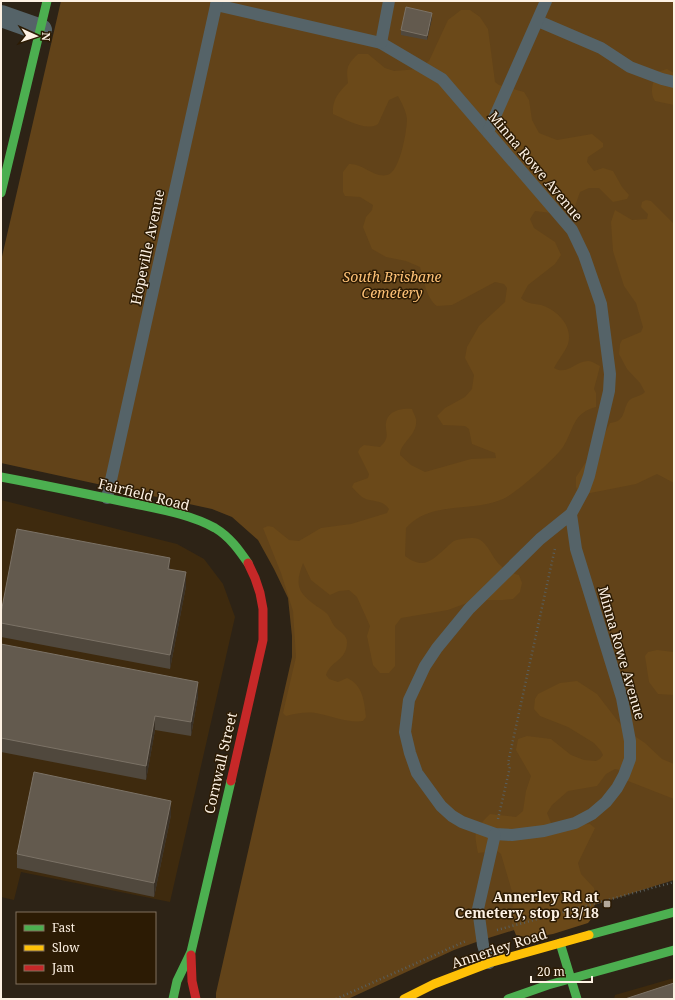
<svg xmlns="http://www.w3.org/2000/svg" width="675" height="1000" font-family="'Noto Serif',serif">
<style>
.built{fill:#3e2a0e}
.green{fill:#624319}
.forest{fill:#6b4919}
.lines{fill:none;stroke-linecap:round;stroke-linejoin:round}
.path{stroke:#595f5e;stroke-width:2.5;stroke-dasharray:1 3;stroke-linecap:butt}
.lane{stroke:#556368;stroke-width:12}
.street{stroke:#556368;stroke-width:22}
.fast{stroke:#4caf50;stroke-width:9}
.slow{stroke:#ffc107;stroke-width:9}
.jam{stroke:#c62828;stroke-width:9}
.wall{fill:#50483d}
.shaded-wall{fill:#3a3126}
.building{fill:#635a4e;stroke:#7b7266}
.poi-dot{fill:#b4a99b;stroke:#2c1b04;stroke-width:1.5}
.labels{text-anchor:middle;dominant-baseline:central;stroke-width:3;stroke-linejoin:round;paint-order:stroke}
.street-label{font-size:14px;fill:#fdf1e3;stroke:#2c1b04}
.park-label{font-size:14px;font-style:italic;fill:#fdc176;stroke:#2c1b04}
.poi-label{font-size:14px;font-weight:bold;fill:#fdf1e3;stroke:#2c1b04;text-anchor:end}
</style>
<rect width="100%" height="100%" fill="#2d2316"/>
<g class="built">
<path d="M 1,500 L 177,544 L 204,559 L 223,584 L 235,617 L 170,902 L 21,872 L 14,900 L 1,897 Z"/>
<path d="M 674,978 L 674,999 L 614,999 L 615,995 Z"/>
</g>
<path class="green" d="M 61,1 L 674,1 L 674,880 L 482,940 L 454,950 L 348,999 L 216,999 L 216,993 L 292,657 L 292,636 L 288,598 L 274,569 L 258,540 L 232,517 L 212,509 L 1,463 L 1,261 Z"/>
<g class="forest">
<path d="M 461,10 L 470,10 L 480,17 L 488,29 L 495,82 L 499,85 L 524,92 L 529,100 L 532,120 L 539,133 L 557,140 L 592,134 L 603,143 L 603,147 L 588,157 L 587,162 L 594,171 L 603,168 L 613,171 L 622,187 L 629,195 L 627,199 L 613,202 L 599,188 L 589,188 L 580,192 L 574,209 L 567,215 L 535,211 L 530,219 L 534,228 L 555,242 L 561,255 L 555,264 L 528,285 L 521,298 C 527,305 536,303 544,306 C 559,312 573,327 568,344 C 565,352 558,360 554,368 C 567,376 575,361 588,361 C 592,361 596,364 600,366 L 594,389 L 596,393 L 596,407 C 572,413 574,430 563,447 C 556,458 514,495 503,499 C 471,513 431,500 406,528 L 405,556 C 424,570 431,561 447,547 C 449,545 452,542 454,541 C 458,539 468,538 473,538 C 487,538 491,557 500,565 C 506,571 512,573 519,575 L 522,583 L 520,592 L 513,599 L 503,600 L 475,600 L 448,610 L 401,618 L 395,626 L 395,666 L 389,673 L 380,673 L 373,665 L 367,636 L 370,626 L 357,597 L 349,590 L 339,591 L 330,595 L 311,580 L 303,563 C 295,584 297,592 315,605 C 319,608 325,611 328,615 C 331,619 332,624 336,628 C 340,632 347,635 347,642 C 347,661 331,660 326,675 L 329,679 L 338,682 L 347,678 C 363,685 364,701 366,717 L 363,721 C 348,723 335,717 320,714 C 309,711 298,713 286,716 L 283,713 L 296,657 L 293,611 L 281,573 L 263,528 L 268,526 L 273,527 L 289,540 L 299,541 L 321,528 L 351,524 L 387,513 L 389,509 C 381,498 371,503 362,497 C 358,494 355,490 352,487 L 354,483 L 368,478 L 369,474 L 358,452 L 360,448 L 364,445 L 380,447 C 382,445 385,442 386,439 C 388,434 385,428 386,423 C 388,410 403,408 412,409 C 413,412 415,416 416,419 C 418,436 400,442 400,455 L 411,465 L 425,472 L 471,459 L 496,458 L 495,453 L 472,444 L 469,429 L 465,426 L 443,425 L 437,416 L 445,408 L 465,397 L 472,389 L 474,375 L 465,358 L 467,347 L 479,326 L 505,302 L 507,288 L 504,284 L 495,282 L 452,305 L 437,306 C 426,298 424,280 420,267 L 406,261 L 386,257 L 372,249 L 363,227 L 366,217 L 372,210 L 373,205 L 360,197 L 345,196 L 343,192 L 343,172 L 349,164 C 362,163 374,178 387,175 C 400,173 407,130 407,119 C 406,111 402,103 398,96 L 389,100 L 378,124 C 366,132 345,119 333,114 C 332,100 338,93 348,83 C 346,67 347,65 358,54 L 368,54 L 385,68 L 394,71 L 419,69 L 429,61 L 448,20 Z"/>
<path d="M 667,69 L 674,73 L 674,105 L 655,101 C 649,93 653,80 657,72 Z"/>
<path d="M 646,200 L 651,201 L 674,224 L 674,483 L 657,474 L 636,484 L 580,495 L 576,487 L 576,477 L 604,435 L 610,423 C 626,421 622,412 628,402 C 632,396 641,397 645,392 L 640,383 L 627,369 L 619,354 L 620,344 L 622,340 L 641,332 L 643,327 L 636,303 L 624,286 L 613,251 L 611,222 L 615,210 L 632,220 L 647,219 L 648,214 L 641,207 L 642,202 Z"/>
<path d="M 657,650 L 674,652 L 674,695 L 658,694 L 649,682 L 645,656 L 648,652 Z"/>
<path d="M 577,681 L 597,694 L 624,729 L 645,743 L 662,759 L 674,764 L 674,799 L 628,781 L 620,770 L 615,769 L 606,774 L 597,786 L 568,791 L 552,805 L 547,813 L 551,823 L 555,825 L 590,824 L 595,828 L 578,863 L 581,874 L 594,888 L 595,892 L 594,915 L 592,918 L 588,923 L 553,934 L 529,938 L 516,935 L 512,925 L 513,895 L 501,854 L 497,851 L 478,853 C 474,831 473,831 490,814 L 516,817 L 523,811 L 526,791 L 531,776 L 516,750 L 518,739 L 527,736 L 551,739 L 571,755 L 584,760 L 596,761 L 600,759 L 603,755 L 601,751 L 594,743 L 568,727 L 540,716 L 534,709 L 535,699 L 538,694 L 560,683 Z"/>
</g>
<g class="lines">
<g class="path">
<path d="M 498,819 L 510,767 L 508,763 L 555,548"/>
<path d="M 497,930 L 674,882"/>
<path d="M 336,999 L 466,941"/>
</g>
<g class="lane">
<path d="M 216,5 L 381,43 L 442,79 L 572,230 L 584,255 L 601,304 L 610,374 L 609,391 L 589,476 L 584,490 L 571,514 L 540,539 L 469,609 L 437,648 L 425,666 L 409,700 L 405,732 L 410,753 L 417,773 L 441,806 L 452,816 L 462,822 L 495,834 L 512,835 L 544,831 L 575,823 L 592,814 L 606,802 L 617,788 L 624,775 L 630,759 L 630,741 L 622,698 L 576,549 L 571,514"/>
<path d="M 538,21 L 601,48 L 630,67 L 662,79 L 674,82"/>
<path d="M 381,43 L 389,1"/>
<path d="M 488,132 L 546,1"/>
<path d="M 107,498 L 217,1"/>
<path d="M 489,963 L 483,945 L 478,909 L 495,834"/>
</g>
<path class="street" d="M 1,16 L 41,30"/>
<g class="fast">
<path d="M 1,193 L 47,1"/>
<path d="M 1,477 C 44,485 87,494 130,503 C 158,509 190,514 215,528 C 230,537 239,550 248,563"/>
<path d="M 589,935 L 674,912"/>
<path d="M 560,943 L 577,999"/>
<path d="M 173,999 L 177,981 L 191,952 L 231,781"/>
<path d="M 508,999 L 548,985 L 674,950"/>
</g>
<path class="slow" d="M 404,999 L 434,984 L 489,963 L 589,935"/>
<g class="jam">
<path d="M 231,781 L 263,640 L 263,609 L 260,593 L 255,578 L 248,563"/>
<path d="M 191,955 L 192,981 L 196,999"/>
</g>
</g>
<g class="wall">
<path d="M 432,18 L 427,40 L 401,35 L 401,30 Z"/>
<path d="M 170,569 L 186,586 L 170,669 L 1,637 L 1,613 Z"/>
<path d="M 1,644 L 198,696 L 191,736 L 155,730 L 146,780 L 1,752 Z"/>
<path d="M 171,815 L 154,897 L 17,868 L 17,854 Z"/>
</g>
<g class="shaded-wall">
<path d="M 432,13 L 432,18 L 427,40 L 427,36 Z"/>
<path d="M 170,558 L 170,572 L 168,569 Z"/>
<path d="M 186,572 L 186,586 L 170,669 L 170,655 Z"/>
<path d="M 198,682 L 198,696 L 191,736 L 191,722 Z"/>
<path d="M 155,716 L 155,730 L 146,780 L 146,766 Z"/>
<path d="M 171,801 L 171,815 L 154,897 L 154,883 Z"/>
</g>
<g class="building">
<path d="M 406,7 L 432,13 L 427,36 L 401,30 Z"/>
<path d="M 17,529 L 170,558 L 168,569 L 186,572 L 170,655 L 1,623 L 1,613 Z"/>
<path d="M 1,644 L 198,682 L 191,722 L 155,716 L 146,766 L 1,738 Z"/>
<path d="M 34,772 L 171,801 L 154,883 L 17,854 Z"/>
<path d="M 674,983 L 674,999 L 625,999 Z"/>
</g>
<rect class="poi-dot" x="603" y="900" width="8" height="8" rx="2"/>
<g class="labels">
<g class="street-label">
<text transform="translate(536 166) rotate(50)">Minna Rowe Avenue</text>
<text transform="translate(147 247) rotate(-78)">Hopeville Avenue</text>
<text transform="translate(144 494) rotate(14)">Fairfield Road</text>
<text transform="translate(622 653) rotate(74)">Minna Rowe Avenue</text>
<text transform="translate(220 763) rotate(-77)">Cornwall Street</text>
<text transform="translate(499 948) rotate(-18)">Annerley Road</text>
</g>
<g class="park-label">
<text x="392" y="276">South Brisbane<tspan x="392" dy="16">Cemetery</tspan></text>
</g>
<g class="poi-label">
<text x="599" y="896">Annerley Rd at<tspan x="599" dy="16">Cemetery, stop 13/18</tspan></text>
</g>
</g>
<rect width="675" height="1000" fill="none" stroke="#fdf1e3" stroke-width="4"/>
<rect x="16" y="912" width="140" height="72" fill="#2c1b04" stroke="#80715d"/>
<rect x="24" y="925" width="20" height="6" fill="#4caf50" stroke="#80715d"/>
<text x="52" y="932" font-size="12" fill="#fdf1e3">Fast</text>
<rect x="24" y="945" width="20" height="6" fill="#ffc107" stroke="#80715d"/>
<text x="52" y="952" font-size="12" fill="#fdf1e3">Slow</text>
<rect x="24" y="965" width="20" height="6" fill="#c62828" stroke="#80715d"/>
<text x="52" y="972" font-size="12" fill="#fdf1e3">Jam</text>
<g transform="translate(36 36) rotate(93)" stroke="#2c1b04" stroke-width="3" paint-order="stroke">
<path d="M0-3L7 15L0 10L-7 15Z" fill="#fdf1e3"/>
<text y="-6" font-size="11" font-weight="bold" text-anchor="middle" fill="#fdf1e3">N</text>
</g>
<path d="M531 976v6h61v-6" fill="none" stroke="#fdf1e3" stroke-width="2"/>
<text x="537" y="976" font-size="12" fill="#fdf1e3" stroke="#2c1b04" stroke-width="3" paint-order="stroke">20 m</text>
</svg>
